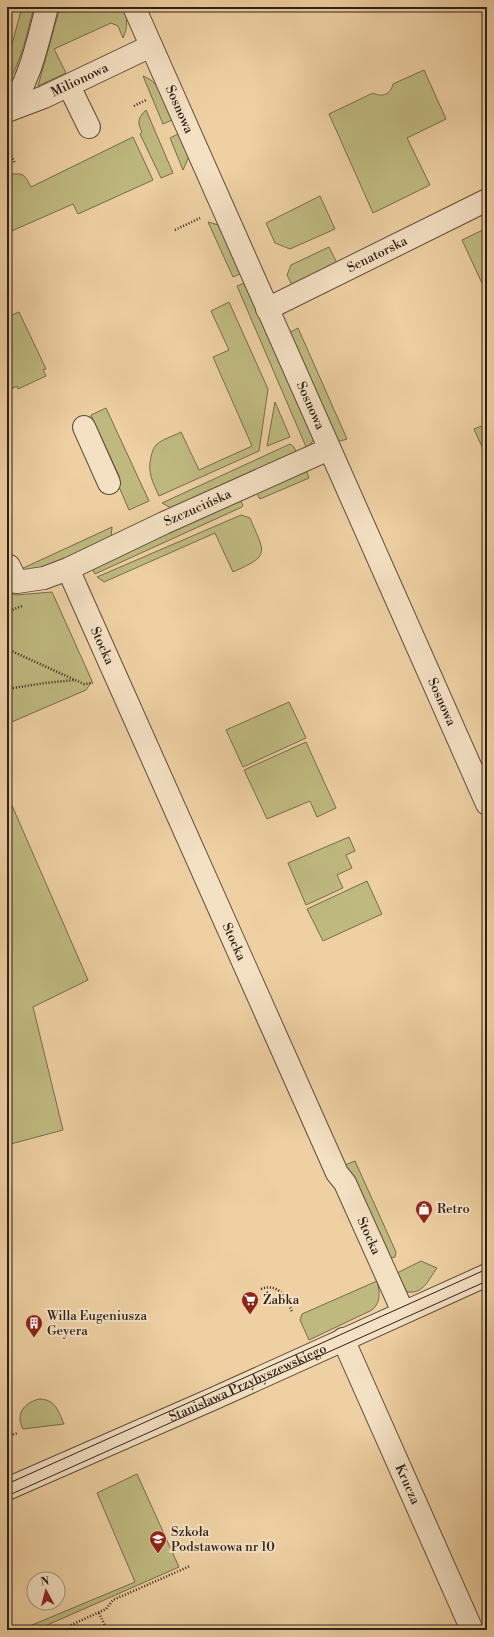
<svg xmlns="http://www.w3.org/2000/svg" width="494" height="1637" font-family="'Libre Bodoni',serif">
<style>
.green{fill:#bfb980;stroke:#766d4c}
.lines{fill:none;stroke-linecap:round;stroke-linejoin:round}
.minor-casing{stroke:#5e4d3a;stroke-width:24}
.path{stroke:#2e2118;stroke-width:2.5;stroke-dasharray:1 2;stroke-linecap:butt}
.minor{stroke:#f4e0c3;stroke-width:22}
.tram{stroke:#2e2118;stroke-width:1}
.labels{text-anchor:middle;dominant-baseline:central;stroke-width:4;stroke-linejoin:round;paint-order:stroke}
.street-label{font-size:13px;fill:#2e2118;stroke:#f4e0c3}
.poi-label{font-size:13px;fill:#2e2118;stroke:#f4e0c3;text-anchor:start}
</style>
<rect width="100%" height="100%" fill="#eed0a2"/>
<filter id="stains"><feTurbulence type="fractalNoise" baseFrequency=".005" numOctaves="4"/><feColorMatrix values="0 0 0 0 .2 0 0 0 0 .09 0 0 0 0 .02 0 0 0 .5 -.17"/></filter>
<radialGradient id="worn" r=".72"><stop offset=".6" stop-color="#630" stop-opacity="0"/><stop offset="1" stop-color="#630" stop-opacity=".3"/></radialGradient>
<g class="green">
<path d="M 22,7 L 34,7 C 27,33 22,61 7,84 L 7,63 Z"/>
<path d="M 60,7 L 125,7 C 127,19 128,27 123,38 L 118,26 L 111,23 L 54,49 L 66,73 L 38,86 Z"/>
<path d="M 424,70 L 446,119 L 407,138 L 430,185 L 373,213 L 329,114 L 373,93 C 382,98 391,94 393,84 Z"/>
<path d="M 143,76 C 162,83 166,103 174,119 L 163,124 Z"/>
<path d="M 146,110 L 173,173 L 161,178 L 140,134 L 142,132 C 137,122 138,118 146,110 Z"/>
<path d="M 180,133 L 190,154 L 183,170 L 170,138 Z"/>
<path d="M 133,137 L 153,180 L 78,214 L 73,204 L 7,233 L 7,166 L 12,174 C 25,173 25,176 31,187 Z"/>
<path d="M 320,196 L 335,229 L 290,249 L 275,243 L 266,223 Z"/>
<path d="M 208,222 L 222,226 L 242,273 L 233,277 Z"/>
<path d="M 487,228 L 487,294 L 462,240 Z"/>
<path d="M 329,247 L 337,263 L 292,285 L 287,275 L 291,265 Z"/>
<path d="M 247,282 L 314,439 L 307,449 L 237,286 Z"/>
<path d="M 229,302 L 268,389 L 259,451 L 159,496 C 153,483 147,472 151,457 C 152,453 153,448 156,445 C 162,439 174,436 181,432 L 199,470 L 252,446 L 213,357 L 229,350 L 211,311 Z"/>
<path d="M 19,312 L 46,369 L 43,370 L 46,376 L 18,389 L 17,386 L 7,391 L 7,317 Z"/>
<path d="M 298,328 L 347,439 L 337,442 L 289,333 Z"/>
<path d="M 275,402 L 290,437 L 267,446 Z"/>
<path d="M 106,408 L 149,501 L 129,510 L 116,480 L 120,478 L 91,415 Z"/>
<path d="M 487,424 L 487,458 L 474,429 Z"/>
<path d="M 290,444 L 294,447 L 297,454 L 173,509 L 162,503 Z"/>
<path d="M 306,470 L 309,478 L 260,499 L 256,492 Z"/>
<path d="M 240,500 L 243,505 L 242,507 L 95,574 L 91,566 Z"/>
<path d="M 241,515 L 250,518 C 265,554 271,555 233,572 L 215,533 L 104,582 L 97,577 Z"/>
<path d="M 112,527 L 111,538 L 26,576 L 19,570 Z"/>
<path d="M 7,584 L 12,594 L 16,595 L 52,592 L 92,681 L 86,690 L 7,724 Z"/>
<path d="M 289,702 L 306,738 L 243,767 L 226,730 Z"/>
<path d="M 306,742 L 336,808 L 317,817 L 310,801 L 267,819 L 244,770 Z"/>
<path d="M 7,794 L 88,980 L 33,1007 L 63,1130 L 7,1145 Z"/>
<path d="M 349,837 L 355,851 L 346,855 L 352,868 L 337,875 L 343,888 L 306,905 L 288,863 Z"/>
<path d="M 367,881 L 382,914 L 323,941 L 307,909 Z"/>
<path d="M 355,1161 L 396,1252 L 395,1257 L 387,1259 L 345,1165 Z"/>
<path d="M 421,1261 L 437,1268 C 428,1280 424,1294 407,1292 L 397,1273 Z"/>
<path d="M 377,1281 C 380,1293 381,1302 372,1310 L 309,1340 L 300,1320 L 302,1314 Z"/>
<path d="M 39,1399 C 55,1399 58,1410 64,1424 L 23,1429 C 15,1414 24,1403 39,1399 Z"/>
<path d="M 137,1474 L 179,1567 L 36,1630 L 20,1630 L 135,1582 L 97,1493 Z"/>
</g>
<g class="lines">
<g class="minor-casing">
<g id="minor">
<path id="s1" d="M 134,7 L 487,804"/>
<path d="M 69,86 L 89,127"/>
<path d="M 7,110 C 30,84 38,40 47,7"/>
<path id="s2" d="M 7,111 L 44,97 L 151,46"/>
<path id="s3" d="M 267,309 L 487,200"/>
<path d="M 84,427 L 109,483"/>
<path id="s4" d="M 9,566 L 17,582 L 44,578 L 68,569 L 164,523 L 329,449"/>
<path id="s5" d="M 68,569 L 337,1173 L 345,1183 L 403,1312"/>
<path id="s6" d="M 343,1339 L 472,1630"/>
<path id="s7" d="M 7,1489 L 215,1398 L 487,1275"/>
</g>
</g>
<g class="path">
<path d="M 134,106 L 146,100"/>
<path d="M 7,148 L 15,163"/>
<path d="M 175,230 L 200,218"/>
<path d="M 7,612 L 22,606"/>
<path d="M 7,649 L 84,684 L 93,683"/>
<path d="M 7,689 L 45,683 L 75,680"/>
<path d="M 261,1289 C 279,1282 287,1299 292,1312"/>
<path d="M 7,1436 L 18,1433"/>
<path d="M 99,1613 L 107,1630"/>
<path d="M 60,1630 L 106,1609 L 113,1600 L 190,1566"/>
</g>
<use href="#minor" class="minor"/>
<g class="tram">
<path d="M 7,1484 L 487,1269"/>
<path d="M 7,1496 L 487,1281"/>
</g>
</g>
<defs>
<g id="shop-pin" transform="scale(0.9)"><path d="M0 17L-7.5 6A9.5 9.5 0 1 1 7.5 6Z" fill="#8f2418" stroke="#f4e0c3"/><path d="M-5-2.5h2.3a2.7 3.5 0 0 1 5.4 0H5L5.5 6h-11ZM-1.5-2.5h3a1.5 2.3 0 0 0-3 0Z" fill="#fff"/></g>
<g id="supermarket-pin" transform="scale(0.9)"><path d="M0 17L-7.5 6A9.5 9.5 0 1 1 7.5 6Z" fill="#8f2418" stroke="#f4e0c3"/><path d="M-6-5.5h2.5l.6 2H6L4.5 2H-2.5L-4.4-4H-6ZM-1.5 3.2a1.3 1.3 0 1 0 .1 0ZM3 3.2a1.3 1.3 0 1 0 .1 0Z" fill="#fff"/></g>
<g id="building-pin" transform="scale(0.9)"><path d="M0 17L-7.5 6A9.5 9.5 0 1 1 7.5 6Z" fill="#8f2418" stroke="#f4e0c3"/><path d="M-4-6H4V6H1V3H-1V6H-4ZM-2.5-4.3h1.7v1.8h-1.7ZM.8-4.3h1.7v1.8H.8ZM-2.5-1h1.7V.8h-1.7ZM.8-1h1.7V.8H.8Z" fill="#fff"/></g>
<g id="school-pin" transform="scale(0.9)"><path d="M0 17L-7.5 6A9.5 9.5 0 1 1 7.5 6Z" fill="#8f2418" stroke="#f4e0c3"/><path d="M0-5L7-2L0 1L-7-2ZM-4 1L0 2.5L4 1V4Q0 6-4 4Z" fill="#fff"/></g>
</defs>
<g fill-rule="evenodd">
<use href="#shop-pin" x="424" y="1209"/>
<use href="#supermarket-pin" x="250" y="1300"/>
<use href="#building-pin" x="34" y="1323"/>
<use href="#school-pin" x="158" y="1539"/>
</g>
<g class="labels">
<g class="street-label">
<text stroke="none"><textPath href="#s2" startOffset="79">Milionowa</textPath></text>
<text stroke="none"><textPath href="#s1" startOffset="112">Sosnowa</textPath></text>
<text stroke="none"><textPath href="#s3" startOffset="123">Senatorska</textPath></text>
<text stroke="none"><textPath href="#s1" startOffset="436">Sosnowa</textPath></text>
<text stroke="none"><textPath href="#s4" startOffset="214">Szczucińska</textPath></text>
<text stroke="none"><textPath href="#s5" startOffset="84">Stocka</textPath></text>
<text stroke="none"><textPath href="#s1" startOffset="760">Sosnowa</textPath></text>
<text stroke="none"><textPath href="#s5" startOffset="408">Stocka</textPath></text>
<text stroke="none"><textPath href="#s5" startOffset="732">Stocka</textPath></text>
<text stroke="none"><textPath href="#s7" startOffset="263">Stanisława Przybyszewskiego</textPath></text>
<text stroke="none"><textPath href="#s6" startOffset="159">Krucza</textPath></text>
</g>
<g class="poi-label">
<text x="437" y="1209">Retro</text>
<text x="263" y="1300">Żabka</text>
<text x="47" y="1316">Willa Eugeniusza<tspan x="47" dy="15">Geyera</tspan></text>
<text x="171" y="1532">Szkoła<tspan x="171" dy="15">Podstawowa nr 10</tspan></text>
</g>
</g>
<rect width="494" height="1637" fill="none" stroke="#eed0a2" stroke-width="24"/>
<rect x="8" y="8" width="478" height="1621" fill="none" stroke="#2e2118" stroke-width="2"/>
<rect x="12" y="12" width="470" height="1613" fill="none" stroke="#2e2118"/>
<g transform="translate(46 1591) rotate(353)"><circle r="19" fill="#f4e0c3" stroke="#a5947f"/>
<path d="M0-3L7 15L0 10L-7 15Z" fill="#8f2418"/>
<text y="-6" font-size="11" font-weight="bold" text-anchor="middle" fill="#2e2118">N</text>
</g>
<rect width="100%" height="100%" filter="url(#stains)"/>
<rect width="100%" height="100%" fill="url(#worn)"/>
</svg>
